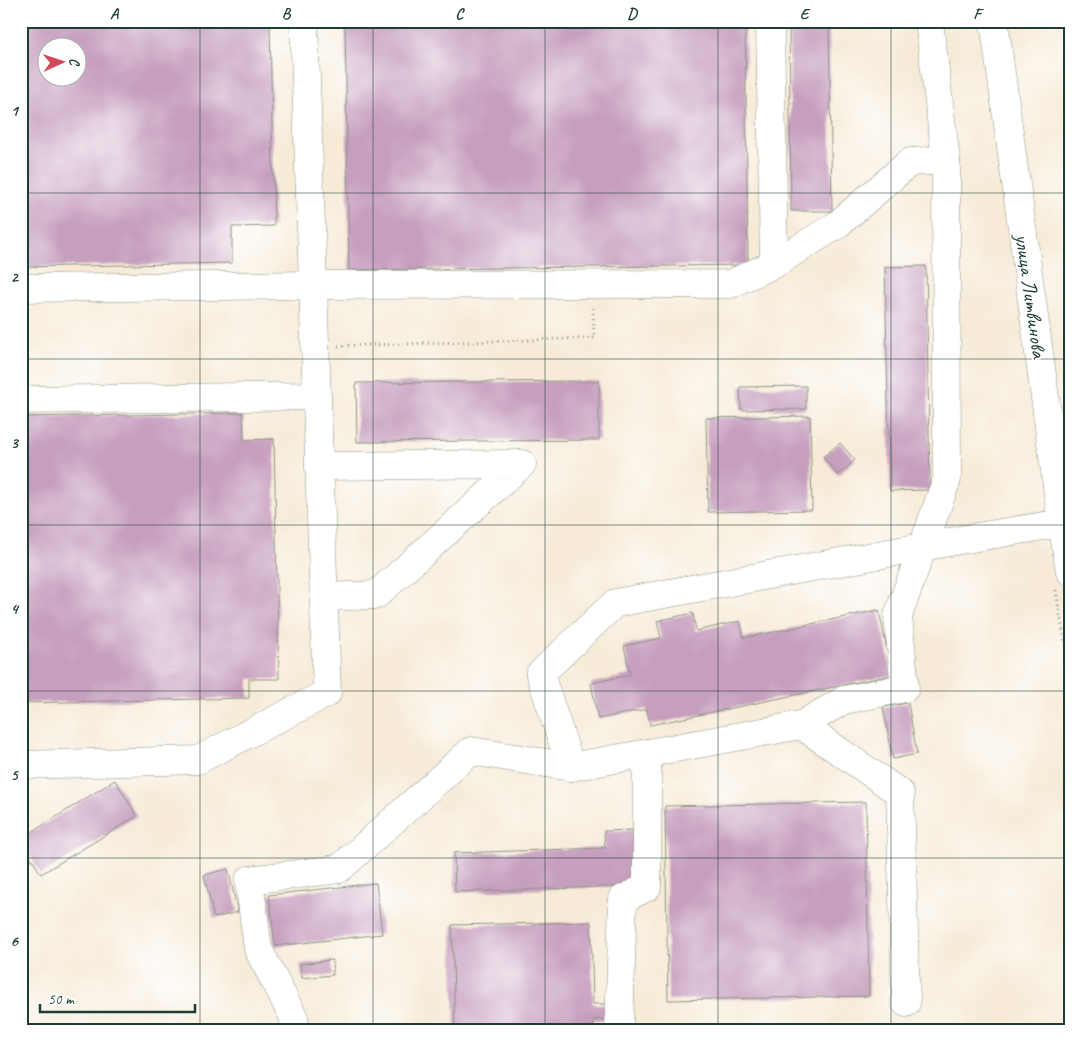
<svg xmlns="http://www.w3.org/2000/svg" width="1091" height="1051" font-family="Caveat,sans-serif">
<style>
.building{fill:#c69ebe;fill-rule:evenodd}
.lines{fill:none;stroke-linecap:round;stroke-linejoin:round}
.minor-casing{stroke:#8b9486;stroke-width:29}
.major-casing{stroke:#8b9486;stroke-width:29}
.path{stroke:#8b9486;stroke-width:3;stroke-dasharray:1 4;stroke-linecap:butt}
.minor{stroke:#fff;stroke-width:28}
.major{stroke:#fff;stroke-width:28}
.grid{fill:none;stroke:#1f3d34;stroke-width:1;stroke-opacity:0.55}
.labels{text-anchor:middle;dominant-baseline:central;stroke-width:4;stroke-linejoin:round;paint-order:stroke}
.street-label{font-size:21px;fill:#1f3d34;stroke:#fff}
.neatline{fill:none;stroke:#1f3d34;stroke-width:2}
.grid-label{font-size:16px;text-anchor:middle;font-weight:bold;fill:#1f3d34}
</style>
<rect width="100%" height="100%" fill="#fff"/>
<filter id="ink" filterUnits="userSpaceOnUse"><feTurbulence type="fractalNoise" baseFrequency=".02" numOctaves="2"/><feDisplacementMap in="SourceGraphic" scale="10" xChannelSelector="R" yChannelSelector="G"/><feConvolveMatrix kernelMatrix="1 2 1 2 8 2 1 2 1" color-interpolation-filters="sRGB"/></filter>
<filter id="wash" filterUnits="userSpaceOnUse"><feTurbulence type="fractalNoise" baseFrequency=".0096" numOctaves="4" result="noise"/><feDisplacementMap in="SourceGraphic" scale="20" xChannelSelector="R" yChannelSelector="G"/><feGaussianBlur stdDeviation="1.12" result="paint"/><feColorMatrix in="noise" values="0 0 0 0 0 0 0 0 0 0 0 0 0 0 0 0 0 1.4 0 .05"/><feComposite in="paint" operator="in"/></filter>
<g filter="url(#wash)">
<rect width="100%" height="100%" fill="#f7ebd8"/>
<g id="blocks">
<g class="building">
<path d="M 21,21 L 227,21 L 228,26 L 270,25 L 274,226 L 232,227 L 232,263 L 21,267 ZM 48,48 L 78,48 L 78,78 L 48,78 Z"/>
<path d="M 345,21 L 745,21 L 748,265 L 349,270 Z"/>
<path d="M 789,21 L 829,21 L 832,211 L 791,211 Z"/>
<path d="M 926,266 L 930,490 L 890,491 L 885,267 Z"/>
<path d="M 599,381 L 599,440 L 357,442 L 356,383 Z"/>
<path d="M 806,386 L 806,409 L 741,410 L 740,387 Z"/>
<path d="M 243,413 L 244,440 L 274,439 L 279,679 L 249,679 L 249,698 L 21,703 L 21,417 Z"/>
<path d="M 810,416 L 812,510 L 708,512 L 706,418 Z"/>
<path d="M 840,443 L 855,460 L 838,475 L 823,457 Z"/>
<path d="M 879,610 L 892,675 L 650,725 L 647,709 L 598,719 L 591,683 L 630,675 L 624,646 L 661,638 L 657,621 L 693,613 L 696,631 L 740,621 L 744,638 Z"/>
<path d="M 908,703 L 917,754 L 893,759 L 883,707 Z"/>
<path d="M 115,780 L 137,816 L 41,874 L 21,841 L 21,839 Z"/>
<path d="M 866,802 L 869,996 L 668,1000 L 665,806 Z"/>
<path d="M 633,830 L 635,886 L 455,892 L 454,853 L 605,848 L 604,831 Z"/>
<path d="M 228,869 L 238,912 L 214,918 L 204,875 Z"/>
<path d="M 376,883 L 382,934 L 275,946 L 269,895 Z"/>
<path d="M 591,922 L 593,1004 L 609,1004 L 609,1019 L 593,1020 L 594,1030 L 455,1030 L 452,925 Z"/>
<path d="M 332,960 L 333,975 L 302,978 L 300,964 Z"/>
</g>
</g>
</g>
<g filter="url(#ink)">
<use href="#blocks" fill-opacity="0" stroke="#8b9486" stroke-width="1"/>
<g class="lines">
<g class="minor-casing">
<g id="minor">
<path d="M 770,21 L 774,264"/>
<path d="M 21,288 L 313,285 L 730,284 L 774,264 L 837,225 L 910,162 L 946,160"/>
<path d="M 21,400 L 317,396"/>
<path d="M 319,466 L 522,464 L 376,595 L 324,597"/>
<path d="M 801,725 L 844,700 L 905,688 L 898,616 L 947,479 L 946,160 L 929,21"/>
<path d="M 21,765 L 198,760 L 327,693 L 304,21"/>
<path d="M 571,767 L 540,674 L 615,603 L 977,537 L 1062,523"/>
<path d="M 294,1030 L 294,1018 L 258,949 L 249,880 L 339,869 L 471,751 L 571,767 L 801,725 L 900,793 L 906,1003"/>
<path d="M 619,1030 L 623,899 L 647,887 L 647,753"/>
</g>
</g>
<g class="major-casing">
<path id="major" d="M 994,21 L 1062,523 L 1070,571"/>
</g>
<g class="path">
<path d="M 338,346 L 594,338 L 593,307"/>
<path d="M 1056,590 L 1065,644 L 1070,644"/>
</g>
<use href="#minor" class="minor"/>
<use href="#major" class="major"/>
</g>
</g>
<path class="grid" d="M 200,21 L 200,1030M 373,21 L 373,1030M 545,21 L 545,1030M 718,21 L 718,1030M 891,21 L 891,1030M 21,193 L 1070,193M 21,359 L 1070,359M 21,525 L 1070,525M 21,691 L 1070,691M 21,858 L 1070,858"/>
<g class="labels">
<g class="street-label">
<text transform="translate(1031 296) rotate(82)">улица Литвинова</text>
</g>
</g>
<rect width="1091" height="1051" fill="none" stroke="#fff" stroke-width="55"/>
<g transform="translate(62 62) rotate(87)"><circle r="24" fill="#ffffff" stroke="#a5b1ae"/>
<path d="M0-4L9 19L0 12L-9 19Z" fill="#d1495b"/>
<text y="-8" font-size="14" font-weight="bold" text-anchor="middle" fill="#1f3d34">С</text>
</g>
<path d="M40 1004v8h155v-8" fill="none" stroke="#1f3d34" stroke-width="2.5"/>
<text x="48" y="1004" font-size="15" fill="#1f3d34" stroke="#ffffff" stroke-width="4" paint-order="stroke">50 m</text>
<rect x="28" y="28" width="1036" height="996" class="neatline"/>
<g class="grid-label">
<text x="114" y="19">A</text>
<text x="286" y="19">B</text>
<text x="459" y="19">C</text>
<text x="632" y="19">D</text>
<text x="804" y="19">E</text>
<text x="977" y="19">F</text>
<text x="14" y="116">1</text>
<text x="14" y="282">2</text>
<text x="14" y="448">3</text>
<text x="14" y="614">4</text>
<text x="14" y="780">5</text>
<text x="14" y="946">6</text>
</g>
</svg>
